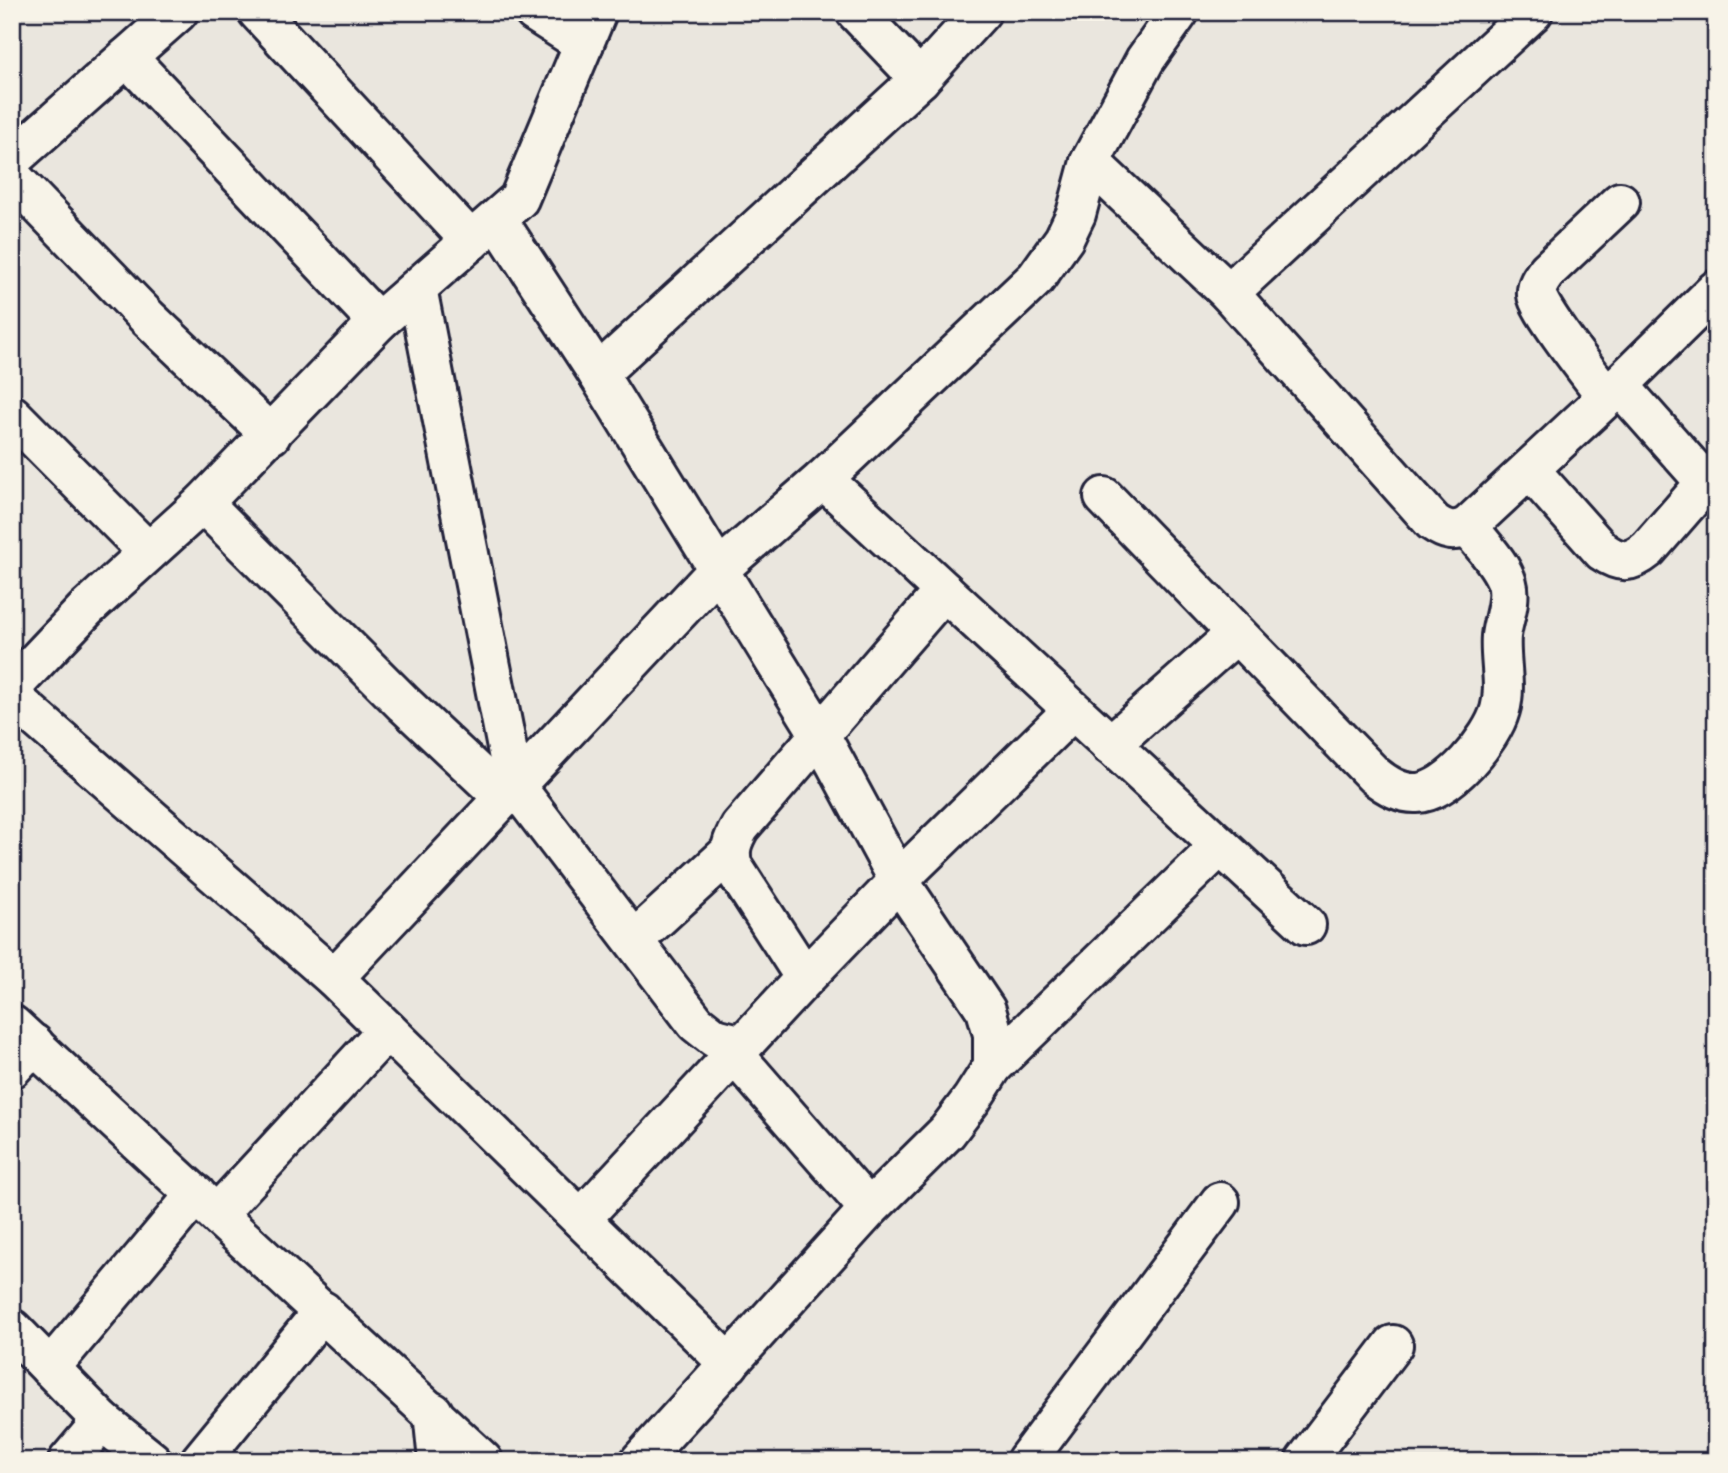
<svg xmlns="http://www.w3.org/2000/svg" width="1728" height="1473" font-family="'Architects Daughter',sans-serif">
<style>
.lines{fill:none;stroke-linecap:round;stroke-linejoin:round}
.minor-casing{stroke:#22223b;stroke-width:44}
.minor{stroke:#f7f3e8;stroke-width:38}
</style>
<rect width="100%" height="100%" fill="#eae6de"/>
<filter id="ink" filterUnits="userSpaceOnUse"><feTurbulence type="fractalNoise" baseFrequency=".0143" numOctaves="2"/><feDisplacementMap in="SourceGraphic" scale="14" xChannelSelector="R" yChannelSelector="G"/><feConvolveMatrix kernelMatrix="1 2 1 2 8 2 1 2 1" color-interpolation-filters="sRGB"/></filter>
<g filter="url(#ink)">
<g class="lines">
<g class="minor-casing">
<g id="minor">
<path d="M 258,12 L 471,241"/>
<path d="M 534,12 L 584,44"/>
<path d="M 856,12 L 920,79"/>
<path d="M 127,57 L 378,322"/>
<path d="M 12,159 L 178,12"/>
<path d="M 1090,162 L 1229,293 L 1533,12"/>
<path d="M 12,177 L 148,318 L 271,435"/>
<path d="M 497,219 L 598,374 L 819,733 L 899,881 L 986,1010 L 993,1034 L 993,1066 L 972,1099 L 947,1132 L 869,1209 L 640,1461"/>
<path d="M 417,288 L 514,784 L 696,1023 L 715,1038 L 743,1045"/>
<path d="M 1229,293 L 1433,522 C 1446,531 1454,533 1468,526 L 1607,397 L 1716,290"/>
<path d="M 598,374 L 920,79 L 981,12"/>
<path d="M 1619,385 L 1706,483"/>
<path d="M 1607,397 C 1595,381 1538,309 1537,295 C 1536,285 1542,278 1548,270 L 1620,202"/>
<path d="M 12,415 L 148,552"/>
<path d="M 1530,470 L 1602,551 C 1621,564 1631,563 1648,549 L 1716,471"/>
<path d="M 823,479 L 1306,925"/>
<path d="M 1104,497 L 1374,775 C 1386,785 1400,794 1417,793 C 1448,792 1492,739 1500,710 C 1507,686 1499,660 1501,636 C 1503,619 1512,600 1507,583 C 1501,563 1480,543 1468,526"/>
<path d="M 203,503 L 404,704 L 503,797"/>
<path d="M 12,687 L 86,609 L 203,503 L 378,322 L 519,199 L 597,12"/>
<path d="M 12,697 L 334,978 L 729,1364"/>
<path d="M 1110,745 L 1236,634"/>
<path d="M 634,940 L 730,852"/>
<path d="M 334,978 L 718,570 L 823,479 L 1036,278 L 1064,239 L 1076,214 L 1090,162 L 1145,60 L 1179,12"/>
<path d="M 805,978 L 732,865 C 729,849 732,841 740,827 L 944,591"/>
<path d="M 12,1025 L 483,1461"/>
<path d="M 734,1054 L 869,1209"/>
<path d="M 993,1066 L 1220,846"/>
<path d="M 12,1068 L 34,1044"/>
<path d="M 218,1213 L 387,1030"/>
<path d="M 581,1219 L 805,978 L 912,867 L 1072,711"/>
<path d="M 12,1329 L 102,1421 L 152,1461"/>
<path d="M 50,1368 L 196,1194"/>
<path d="M 433,1412 L 438,1461"/>
<path d="M 68,1461 L 102,1421"/>
<path d="M 200,1461 L 323,1311"/>
<path d="M 1026,1461 L 1220,1202"/>
<path d="M 1305,1461 L 1393,1345"/>
</g>
</g>
<use href="#minor" class="minor"/>
</g>
</g>
<rect width="1728" height="1473" fill="none" stroke="#f7f3e8" stroke-width="42"/>
<rect x="21" y="21" width="1686" height="1431" fill="none" stroke="#22223b" stroke-width="2.5" filter="url(#ink)"/>
</svg>
